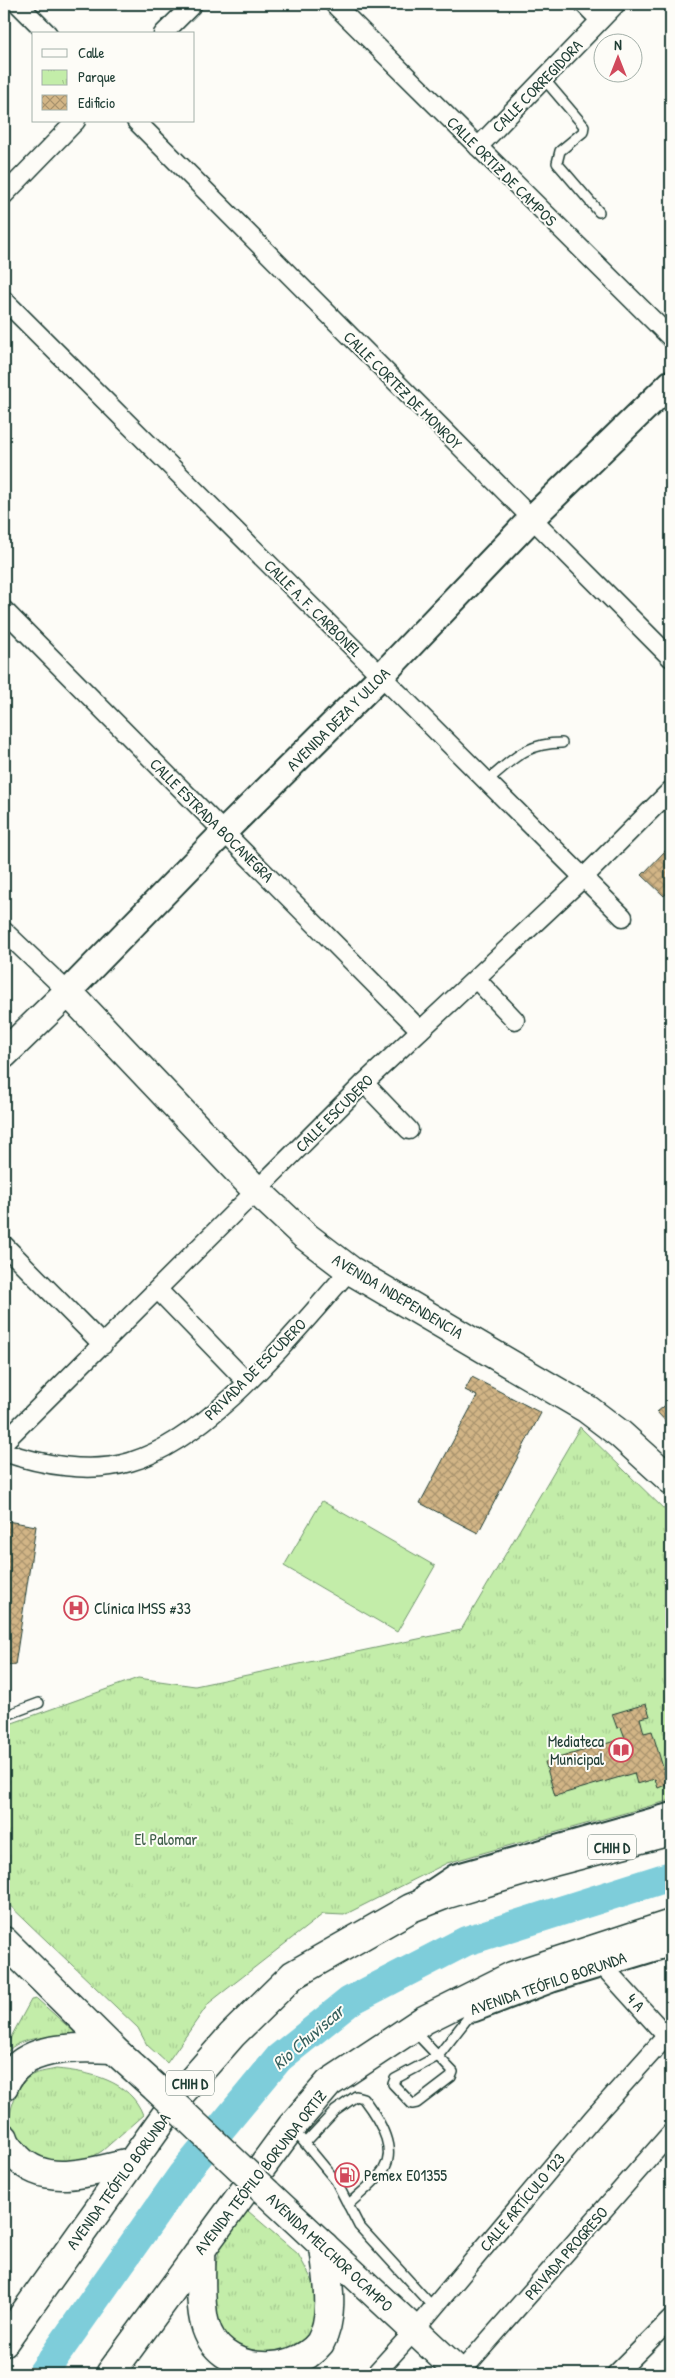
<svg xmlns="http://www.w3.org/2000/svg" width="675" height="2378" font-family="'Patrick Hand',sans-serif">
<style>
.park{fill:url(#park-tufts);stroke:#71956e}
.pitch{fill:#c3eda9;stroke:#71956e}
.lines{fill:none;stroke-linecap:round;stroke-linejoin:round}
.river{stroke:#7ecdda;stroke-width:30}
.building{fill:url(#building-cross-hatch);stroke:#1f3d34}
.lane-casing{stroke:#1f3d34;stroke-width:12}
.street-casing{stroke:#1f3d34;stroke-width:21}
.secondary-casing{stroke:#1f3d34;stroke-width:29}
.primary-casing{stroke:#1f3d34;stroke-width:31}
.lane{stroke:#fdfcf7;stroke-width:9}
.street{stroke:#fdfcf7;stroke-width:18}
.secondary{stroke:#fdfcf7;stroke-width:25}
.primary{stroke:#fdfcf7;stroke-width:28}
.primary-bridge-casing{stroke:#1f3d34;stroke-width:31;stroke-linecap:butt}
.primary-bridge{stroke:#fdfcf7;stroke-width:28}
.labels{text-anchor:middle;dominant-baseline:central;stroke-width:4;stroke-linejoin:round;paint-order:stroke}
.shield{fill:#fdfcf7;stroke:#62766e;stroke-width:1}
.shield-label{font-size:15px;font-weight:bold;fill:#1f3d34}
.street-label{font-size:16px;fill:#1f3d34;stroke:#fdfcf7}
.poi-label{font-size:16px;fill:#1f3d34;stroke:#fdfcf7;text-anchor:start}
.park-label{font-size:16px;fill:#40604b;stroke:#fdfcf7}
.water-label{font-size:18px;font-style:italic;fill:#37615e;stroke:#fdfcf7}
</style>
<defs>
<pattern id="park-tufts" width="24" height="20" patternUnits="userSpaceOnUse" patternTransform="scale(1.25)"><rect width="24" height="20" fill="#c3eda9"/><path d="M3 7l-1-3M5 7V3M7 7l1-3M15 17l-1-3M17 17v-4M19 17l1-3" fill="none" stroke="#a7cc92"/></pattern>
<pattern id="building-cross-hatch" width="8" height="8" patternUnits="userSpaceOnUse" patternTransform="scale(1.25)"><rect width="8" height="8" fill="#d2b586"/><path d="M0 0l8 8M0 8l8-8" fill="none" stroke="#aa946e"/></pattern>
</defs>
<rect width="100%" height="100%" fill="#fdfcf7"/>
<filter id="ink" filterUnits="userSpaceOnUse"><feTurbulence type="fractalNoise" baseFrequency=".02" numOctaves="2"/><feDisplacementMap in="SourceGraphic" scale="10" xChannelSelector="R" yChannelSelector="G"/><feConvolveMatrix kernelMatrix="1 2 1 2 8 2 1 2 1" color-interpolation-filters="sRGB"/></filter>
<g filter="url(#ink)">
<g class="park">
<path d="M 580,1427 L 671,1516 L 671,1800 L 447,1863 L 344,1915 L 323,1914 L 209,2003 L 167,2063 L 147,2045 L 138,2028 L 4,1900 L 4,1726 L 138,1678 L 195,1686 L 461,1630 Z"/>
<path d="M 37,1999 L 74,2032 L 72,2037 C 51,2037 15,2035 4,2057 L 4,2050 L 31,2000 Z"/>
<path d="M 56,2069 C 89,2072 130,2080 143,2115 L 102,2151 L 79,2165 L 37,2161 L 8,2132 C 8,2116 15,2087 29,2077 C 35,2072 48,2071 56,2069 Z"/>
<path d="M 248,2211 L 298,2254 L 318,2291 L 313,2340 L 296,2356 L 231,2353 L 208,2301 L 220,2246 Z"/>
</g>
<path class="pitch" d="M 322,1501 L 435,1566 L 397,1632 L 284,1566 Z"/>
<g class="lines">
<path class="river" d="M 42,2374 L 183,2174 L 279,2058 L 350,2001 L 466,1941 L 671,1876"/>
</g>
<g class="building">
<path d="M 671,842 L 671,853 L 666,848 Z"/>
<path d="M 666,850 L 671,855 L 671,888 L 664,896 L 642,875 Z"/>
<path d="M 472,1377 L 541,1413 L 478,1533 L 420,1503 L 477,1396 L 465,1390 Z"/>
<path d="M 668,1403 L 671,1406 L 671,1427 L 657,1412 Z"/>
<path d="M 7,1521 L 36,1526 L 15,1665 L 4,1664 L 4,1541 Z"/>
<path d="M 646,1704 L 650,1716 L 640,1718 L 644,1733 L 652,1731 L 668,1784 L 658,1788 L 655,1779 L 637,1784 L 634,1773 L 555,1796 L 545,1762 L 625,1738 L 621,1727 L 617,1728 L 612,1714 Z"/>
</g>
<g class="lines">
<g class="lane-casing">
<g id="lane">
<path d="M 544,79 L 584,126 L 583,132 L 560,151 L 557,163 L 599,212"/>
<path d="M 487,781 C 513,759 526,743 562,743"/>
<path d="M 4,1716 L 39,1703"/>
<path d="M 413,2030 L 453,2072 L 451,2077 L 417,2103 L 412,2104 L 393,2084 L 395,2079 L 438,2056 L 474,2010"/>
<path d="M 293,2129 L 336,2181 L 359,2226 L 433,2307"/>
<path d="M 305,2143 L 335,2111 L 356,2096 L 363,2098 C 376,2115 398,2147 384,2169 C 377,2181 358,2195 348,2205"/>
</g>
</g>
<g class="street-casing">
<g id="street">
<path d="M 18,4 L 48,34"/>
<path d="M 334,4 L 671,338"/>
<path d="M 584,4 L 600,20"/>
<path d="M 163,34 L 193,4"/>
<path d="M 136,121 L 671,658"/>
<path d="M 478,147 L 616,4"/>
<path d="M 4,195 L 76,121"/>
<path d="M 4,300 L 623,917"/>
<path d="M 4,610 L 420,1030"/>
<path d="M 4,931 L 68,992"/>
<path d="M 476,979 L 515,1020"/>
<path d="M 364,1083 L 409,1130"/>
<path d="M 4,1245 L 103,1345"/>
<path d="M 158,1290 L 247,1382"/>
<path d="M 4,1442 L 364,1083 L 584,877 L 671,790"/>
<path d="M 4,1452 C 42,1465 90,1474 130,1462 C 212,1438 293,1333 350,1270"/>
<path d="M 601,1964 L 671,2041"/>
<path d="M 460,2373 L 671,2133"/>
<path d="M 375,2374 L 414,2331 L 593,2118 L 671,2031"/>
<path d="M 616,2374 L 671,2319"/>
</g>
</g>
<g class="secondary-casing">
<g id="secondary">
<path d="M 68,992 L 224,832 L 381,676 L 532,518 L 671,383"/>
<path d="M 426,1897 L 456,1877 L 671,1816"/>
<path d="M 473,2009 L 552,1979 L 671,1943"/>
</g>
</g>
<g class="primary-casing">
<g id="primary">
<path d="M 4,1054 L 68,992 L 257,1191 L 304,1235 L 350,1270 L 587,1409 L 620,1434 L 671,1480"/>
<path d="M 4,1941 L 113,2049 L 157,2089"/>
<path d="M 4,2086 C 19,2044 77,2047 113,2049"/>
<path d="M 4,2138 C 6,2146 12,2151 17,2157 C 47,2189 94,2170 131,2163"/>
<path d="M 267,2193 L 461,2374"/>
<path d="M 201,2248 C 202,2269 199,2304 205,2324 C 218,2375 292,2378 320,2343 C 336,2314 327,2277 324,2246"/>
<path d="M 4,2342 L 182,2092 L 232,2035 L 293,1975 L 411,1908 L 444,1895 L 553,1862 L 671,1831"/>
<path d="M 110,2374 L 291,2127 L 329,2083 L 424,2020 L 512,1976 L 671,1924"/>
</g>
</g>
<use href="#lane" class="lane"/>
<use href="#street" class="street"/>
<use href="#secondary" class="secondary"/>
<use href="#primary" class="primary"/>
<g class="primary-bridge-casing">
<path id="primary-bridge" d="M 157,2089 L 267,2193"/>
</g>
<use href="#primary-bridge" class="primary-bridge"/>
</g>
</g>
<defs>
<g id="hospital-ring" transform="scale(1.25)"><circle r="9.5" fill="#fdfcf7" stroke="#d1495b" stroke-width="1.5"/><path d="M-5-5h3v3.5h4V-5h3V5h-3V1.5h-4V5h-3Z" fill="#d1495b"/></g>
<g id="library-ring" transform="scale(1.25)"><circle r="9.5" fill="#fdfcf7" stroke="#d1495b" stroke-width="1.5"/><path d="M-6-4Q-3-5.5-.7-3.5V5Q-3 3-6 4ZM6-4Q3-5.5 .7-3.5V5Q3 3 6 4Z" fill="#d1495b"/></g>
<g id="fuel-ring" transform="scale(1.25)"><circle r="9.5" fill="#fdfcf7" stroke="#d1495b" stroke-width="1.5"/><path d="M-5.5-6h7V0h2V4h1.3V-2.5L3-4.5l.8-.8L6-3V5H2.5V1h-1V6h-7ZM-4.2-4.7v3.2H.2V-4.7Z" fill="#d1495b"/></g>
</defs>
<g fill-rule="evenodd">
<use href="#hospital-ring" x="76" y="1608"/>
<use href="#library-ring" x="621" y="1750"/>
<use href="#fuel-ring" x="347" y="2175"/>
</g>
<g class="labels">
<g class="shield">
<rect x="588" y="1834.5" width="48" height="25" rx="4"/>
<rect x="166" y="2070.5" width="48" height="25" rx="4"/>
</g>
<g class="shield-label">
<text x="612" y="1847">CHIH D</text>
<text x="190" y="2083">CHIH D</text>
</g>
<g class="street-label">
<text transform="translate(537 86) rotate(-46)">CALLE CORREGIDORA</text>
<text transform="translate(502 171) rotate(45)">CALLE ORTIZ DE CAMPOS</text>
<text transform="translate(403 390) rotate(45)">CALLE CORTEZ DE MONROY</text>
<text transform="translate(313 608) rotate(45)">CALLE A. F. CARBONEL</text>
<text transform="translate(338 719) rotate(-45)">AVENIDA DEZA Y ULLOA</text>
<text transform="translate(212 820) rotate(45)">CALLE ESTRADA BOCANEGRA</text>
<text transform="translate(334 1113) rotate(-45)">CALLE ESCUDERO</text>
<text transform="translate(398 1296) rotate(31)">AVENIDA INDEPENDENCIA</text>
<text transform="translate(255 1369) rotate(-45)">PRIVADA DE ESCUDERO</text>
<text transform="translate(548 1983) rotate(-19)">AVENIDA TEÓFILO BORUNDA</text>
<text transform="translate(636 2002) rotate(48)">4 A</text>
<text transform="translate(260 2172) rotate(-52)">AVENIDA TEÓFILO BORUNDA ORTIZ</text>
<text transform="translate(118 2181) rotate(-54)">AVENIDA TEÓFILO BORUNDA</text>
<text transform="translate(522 2202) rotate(-50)">CALLE ARTÍCULO 123</text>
<text transform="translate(330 2252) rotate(43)">AVENIDA MELCHOR OCAMPO</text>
<text transform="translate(566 2253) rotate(-49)">PRIVADA PROGRESO</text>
</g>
<g class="poi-label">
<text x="94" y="1608">Clínica IMSS #33</text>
<text x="604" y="1741" text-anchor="end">Mediateca<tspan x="604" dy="18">Municipal</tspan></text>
<text x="364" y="2175">Pemex E01355</text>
</g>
<g class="park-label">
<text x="166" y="1839">El Palomar</text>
</g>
<g class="water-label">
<text transform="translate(308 2037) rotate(-41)">Rio Chuviscar</text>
</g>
</g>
<rect width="675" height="2378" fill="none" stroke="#fdfcf7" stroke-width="20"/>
<rect x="10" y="10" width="655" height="2358" fill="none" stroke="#1f3d34" stroke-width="2" filter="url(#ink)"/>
<rect x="32" y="32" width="162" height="90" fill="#fdfcf7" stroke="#a4b0a9"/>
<rect x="42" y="49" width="25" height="8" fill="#fdfcf7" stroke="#a4b0a9"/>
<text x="78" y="58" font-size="15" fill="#1f3d34">Calle</text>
<rect x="42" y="70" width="25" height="15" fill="url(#park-tufts)" stroke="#a4b0a9"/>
<text x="78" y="82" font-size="15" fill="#1f3d34">Parque</text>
<rect x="42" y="95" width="25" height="15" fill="url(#building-cross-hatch)" stroke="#a4b0a9"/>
<text x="78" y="108" font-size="15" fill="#1f3d34">Edificio</text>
<g transform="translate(618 58)"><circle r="24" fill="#fdfcf7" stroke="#a4b0a9"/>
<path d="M0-4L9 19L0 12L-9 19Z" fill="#d1495b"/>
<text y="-8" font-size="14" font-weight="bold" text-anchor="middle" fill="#1f3d34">N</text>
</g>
</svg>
